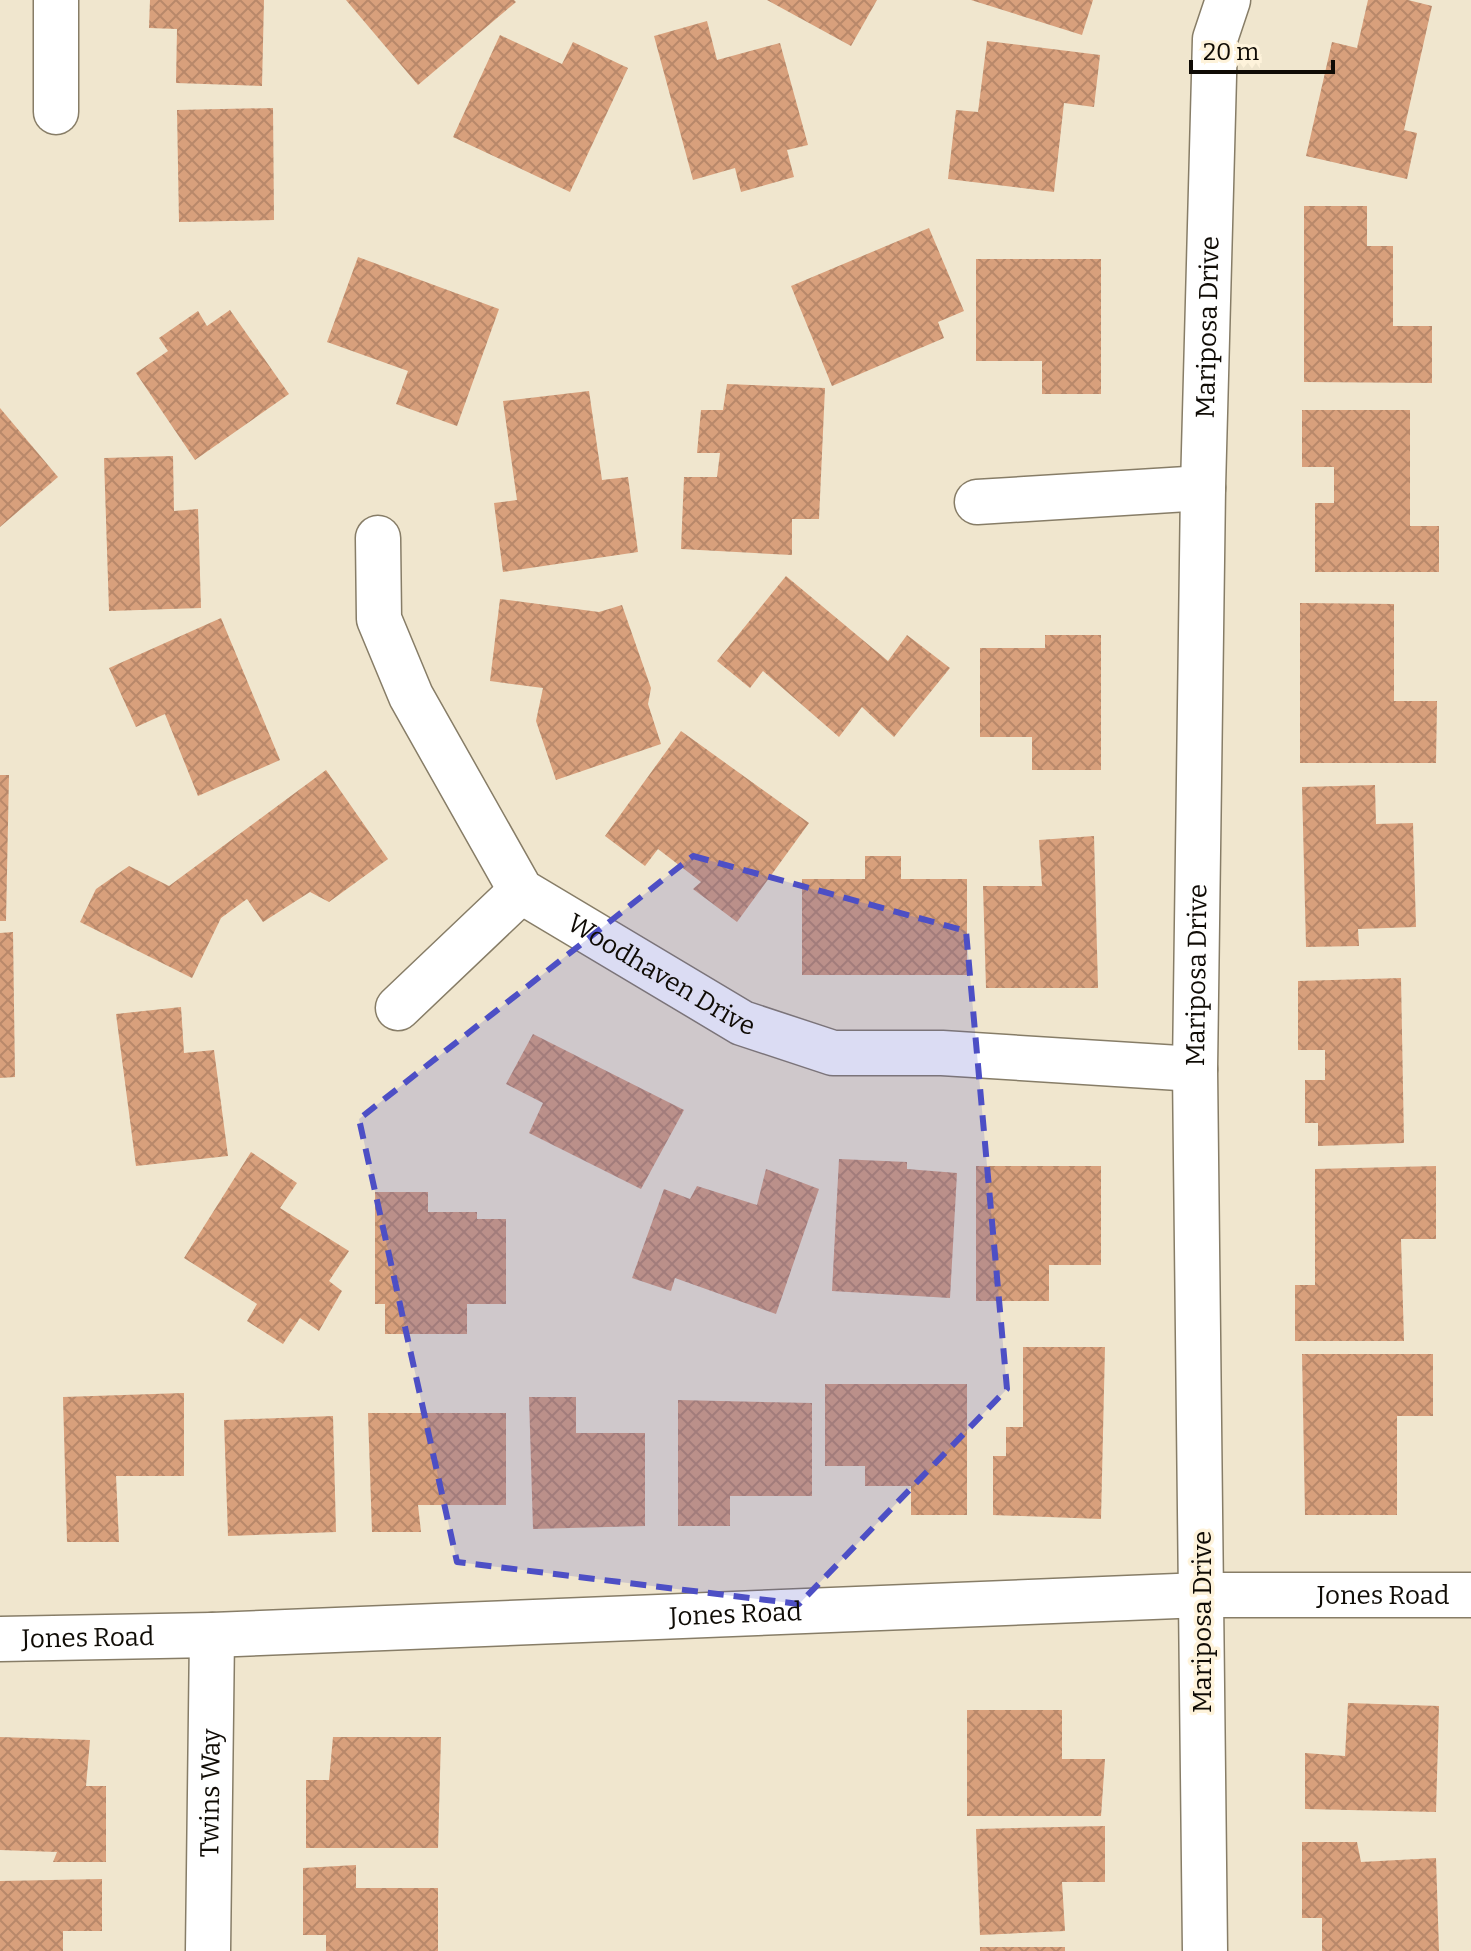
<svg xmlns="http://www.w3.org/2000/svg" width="1471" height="1951" font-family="Bitter,serif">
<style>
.building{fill:url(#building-cross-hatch)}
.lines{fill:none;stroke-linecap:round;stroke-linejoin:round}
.minor-casing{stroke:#877d67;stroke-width:47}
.minor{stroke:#fff;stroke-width:44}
.marked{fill:#4d4fc5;fill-opacity:0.2;stroke:#4d4fc5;stroke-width:6;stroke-dasharray:16 10;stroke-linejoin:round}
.labels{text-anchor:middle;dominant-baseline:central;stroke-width:7;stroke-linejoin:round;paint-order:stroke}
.street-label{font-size:26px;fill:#0f0b05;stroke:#fef3db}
</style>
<defs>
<pattern id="building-cross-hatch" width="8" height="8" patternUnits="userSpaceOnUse" patternTransform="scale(2)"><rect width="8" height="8" fill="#d8a07c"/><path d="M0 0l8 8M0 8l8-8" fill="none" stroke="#b8886a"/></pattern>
</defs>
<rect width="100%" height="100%" fill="#f0e6ce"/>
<g class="building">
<path d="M 150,0 L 264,0 L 262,86 L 176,83 L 177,29 L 149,28 Z"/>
<path d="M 346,0 L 514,0 L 516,2 L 418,85 Z"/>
<path d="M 767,0 L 877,0 L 851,46 Z"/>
<path d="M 971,0 L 1093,0 L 1082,35 Z"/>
<path d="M 1368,0 L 1408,0 L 1432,6 L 1404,130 L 1417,133 L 1407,179 L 1306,156 L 1332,42 L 1357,48 Z"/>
<path d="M 707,21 L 717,60 L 780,43 L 808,145 L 787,150 L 794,177 L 741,192 L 735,168 L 693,180 L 654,36 Z"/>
<path d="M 500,35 L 562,64 L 573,42 L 628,68 L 570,192 L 453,137 Z"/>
<path d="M 987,41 L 1100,55 L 1094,107 L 1064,103 L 1054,192 L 948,179 L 956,110 L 978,112 Z"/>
<path d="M 273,108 L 274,220 L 179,222 L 177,110 Z"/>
<path d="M 1304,206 L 1367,206 L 1367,246 L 1393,246 L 1393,326 L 1432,326 L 1432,383 L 1304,382 Z"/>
<path d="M 929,228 L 964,311 L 938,322 L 944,338 L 832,386 L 791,286 Z"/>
<path d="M 358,257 L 499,309 L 457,426 L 396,404 L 408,371 L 327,342 Z"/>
<path d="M 976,259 L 1101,259 L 1101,394 L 1042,394 L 1042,361 L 976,361 Z"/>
<path d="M 230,310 L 289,394 L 195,460 L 136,373 L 168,351 L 159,338 L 198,311 L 207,326 Z"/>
<path d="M 727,384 L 825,388 L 819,519 L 792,519 L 792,555 L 681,549 L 684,477 L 717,477 L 720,453 L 697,453 L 701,410 L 723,410 Z"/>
<path d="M 589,391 L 602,480 L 628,477 L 638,552 L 503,572 L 494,503 L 517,500 L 503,401 Z"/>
<path d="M 0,408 L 58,477 L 0,527 Z"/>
<path d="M 1302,410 L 1410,410 L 1410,526 L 1439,526 L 1439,572 L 1315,572 L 1315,503 L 1334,503 L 1334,467 L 1302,467 Z"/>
<path d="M 173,456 L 174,511 L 198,509 L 201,608 L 109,611 L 104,458 Z"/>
<path d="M 786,576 L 888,661 L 907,635 L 950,668 L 894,737 L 862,707 L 839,737 L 763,671 L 750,688 L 717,661 Z"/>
<path d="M 500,599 L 599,612 L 622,605 L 651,688 L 648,704 L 661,744 L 556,780 L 536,721 L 543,688 L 490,681 Z"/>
<path d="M 1300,603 L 1394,604 L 1394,701 L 1437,701 L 1436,763 L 1300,763 Z"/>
<path d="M 221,618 L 280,760 L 198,796 L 165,714 L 136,727 L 109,668 Z"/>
<path d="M 1045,635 L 1101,635 L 1101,770 L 1032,770 L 1032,737 L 980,737 L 980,648 L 1045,648 Z"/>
<path d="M 681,731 L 809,823 L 737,922 L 693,889 L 701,882 L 658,849 L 645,866 L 605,836 Z"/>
<path d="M 326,770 L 388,859 L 329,902 L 310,892 L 263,922 L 247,899 L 221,918 L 192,978 L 80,922 L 96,889 L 129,866 L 169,886 Z"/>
<path d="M 0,775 L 9,775 L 6,921 L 0,921 Z"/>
<path d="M 1375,785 L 1376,824 L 1413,823 L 1416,927 L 1358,929 L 1359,946 L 1306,947 L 1302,787 Z"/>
<path d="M 1094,836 L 1098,988 L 986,988 L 983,886 L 1042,886 L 1039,840 Z"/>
<path d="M 865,856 L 901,856 L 901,879 L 967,879 L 967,975 L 802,975 L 802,879 L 865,879 Z"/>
<path d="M 13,932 L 15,1077 L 0,1078 L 0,933 Z"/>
<path d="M 1401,978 L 1404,1143 L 1318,1146 L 1318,1123 L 1305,1123 L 1305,1080 L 1325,1080 L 1325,1050 L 1298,1050 L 1298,981 Z"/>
<path d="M 181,1007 L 184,1053 L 214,1050 L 228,1156 L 136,1166 L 116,1014 Z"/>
<path d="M 533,1034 L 684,1110 L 641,1189 L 529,1133 L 543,1103 L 506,1084 Z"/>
<path d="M 251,1152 L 297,1183 L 280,1208 L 349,1251 L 329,1281 L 342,1291 L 319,1331 L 300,1318 L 283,1344 L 247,1321 L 257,1304 L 184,1258 Z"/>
<path d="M 839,1159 L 907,1162 L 907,1169 L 957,1173 L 950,1298 L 832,1291 Z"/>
<path d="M 976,1166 L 1101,1166 L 1101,1265 L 1049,1265 L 1049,1301 L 976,1301 Z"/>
<path d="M 1436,1166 L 1436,1239 L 1401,1239 L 1404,1341 L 1295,1341 L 1295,1285 L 1315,1285 L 1315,1169 Z"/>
<path d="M 766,1169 L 819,1189 L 776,1314 L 675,1278 L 671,1291 L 632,1278 L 664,1189 L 690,1199 L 697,1186 L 757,1205 Z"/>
<path d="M 375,1192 L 428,1192 L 428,1212 L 477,1212 L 477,1219 L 506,1219 L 506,1304 L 467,1304 L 467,1334 L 385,1334 L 385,1304 L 375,1304 Z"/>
<path d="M 1023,1347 L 1105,1347 L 1101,1519 L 993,1515 L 993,1456 L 1006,1456 L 1006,1427 L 1023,1427 Z"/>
<path d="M 1302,1354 L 1433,1354 L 1433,1416 L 1397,1416 L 1397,1515 L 1305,1515 Z"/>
<path d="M 825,1384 L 967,1384 L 967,1515 L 911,1515 L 911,1486 L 865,1486 L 865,1466 L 825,1466 Z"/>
<path d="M 184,1393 L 184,1476 L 116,1476 L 119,1542 L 67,1542 L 63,1397 Z"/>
<path d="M 529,1397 L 576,1397 L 576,1433 L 645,1433 L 645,1526 L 533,1529 Z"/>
<path d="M 678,1400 L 812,1403 L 812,1496 L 730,1496 L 730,1526 L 678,1526 Z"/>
<path d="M 368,1413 L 506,1413 L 506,1505 L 418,1505 L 421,1532 L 372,1532 Z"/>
<path d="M 333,1416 L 336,1532 L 228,1536 L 224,1420 Z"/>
<path d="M 1348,1703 L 1439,1706 L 1436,1812 L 1305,1809 L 1305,1753 L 1345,1756 Z"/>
<path d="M 967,1710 L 1062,1710 L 1062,1759 L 1105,1759 L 1101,1816 L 967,1816 Z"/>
<path d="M 0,1737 L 90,1740 L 86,1786 L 106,1786 L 106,1862 L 53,1862 L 57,1852 L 0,1850 Z"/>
<path d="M 333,1737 L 441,1737 L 438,1848 L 306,1848 L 306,1780 L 329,1780 Z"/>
<path d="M 1105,1826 L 1105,1882 L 1062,1882 L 1065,1931 L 980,1935 L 976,1829 Z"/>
<path d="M 1302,1842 L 1357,1842 L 1361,1862 L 1436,1858 L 1439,1951 L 1322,1951 L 1322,1918 L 1302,1918 Z"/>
<path d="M 356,1865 L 356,1888 L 438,1888 L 438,1951 L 326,1951 L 326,1935 L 303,1935 L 303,1868 Z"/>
<path d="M 102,1879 L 102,1931 L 63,1931 L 63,1951 L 0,1951 L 0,1881 Z"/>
<rect x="980" y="1947" width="85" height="4"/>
</g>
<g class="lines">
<g class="minor-casing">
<g id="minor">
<path d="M 56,112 L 56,0"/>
<path d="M 977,502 L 1203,488"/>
<path id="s1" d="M 378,538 L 379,619 L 411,696 L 521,891 L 742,1023 L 833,1053 L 942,1053 L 1195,1069"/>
<path d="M 398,1008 L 521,891"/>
<path id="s2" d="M 0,1639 L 212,1635 L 1202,1595 L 1471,1595"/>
<path id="s3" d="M 208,1951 L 212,1635"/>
<path id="s4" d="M 1205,1951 L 1195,1069 L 1203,488 L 1215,39 L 1228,0"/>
</g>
</g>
<use href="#minor" class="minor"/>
</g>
<path class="marked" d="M 693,856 L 966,931 L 1007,1389 L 799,1604 L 457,1562 L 359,1119 Z"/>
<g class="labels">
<g class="street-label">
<text stroke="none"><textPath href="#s4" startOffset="1624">Mariposa Drive</textPath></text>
<text stroke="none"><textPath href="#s1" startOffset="552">Woodhaven Drive</textPath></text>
<text stroke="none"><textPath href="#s4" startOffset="976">Mariposa Drive</textPath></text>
<text stroke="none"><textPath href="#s2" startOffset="1384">Jones Road</textPath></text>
<text stroke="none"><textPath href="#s2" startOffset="736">Jones Road</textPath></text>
<text transform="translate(1202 1622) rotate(-90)">Mariposa Drive</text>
<text stroke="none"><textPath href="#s2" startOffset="88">Jones Road</textPath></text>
<text stroke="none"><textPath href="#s3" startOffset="158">Twins Way</textPath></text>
</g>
</g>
<path d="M1191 60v12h142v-12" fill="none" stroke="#0f0b05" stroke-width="4"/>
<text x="1203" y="60" font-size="24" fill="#0f0b05" stroke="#fef3db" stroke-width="6" paint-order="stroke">20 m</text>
</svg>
